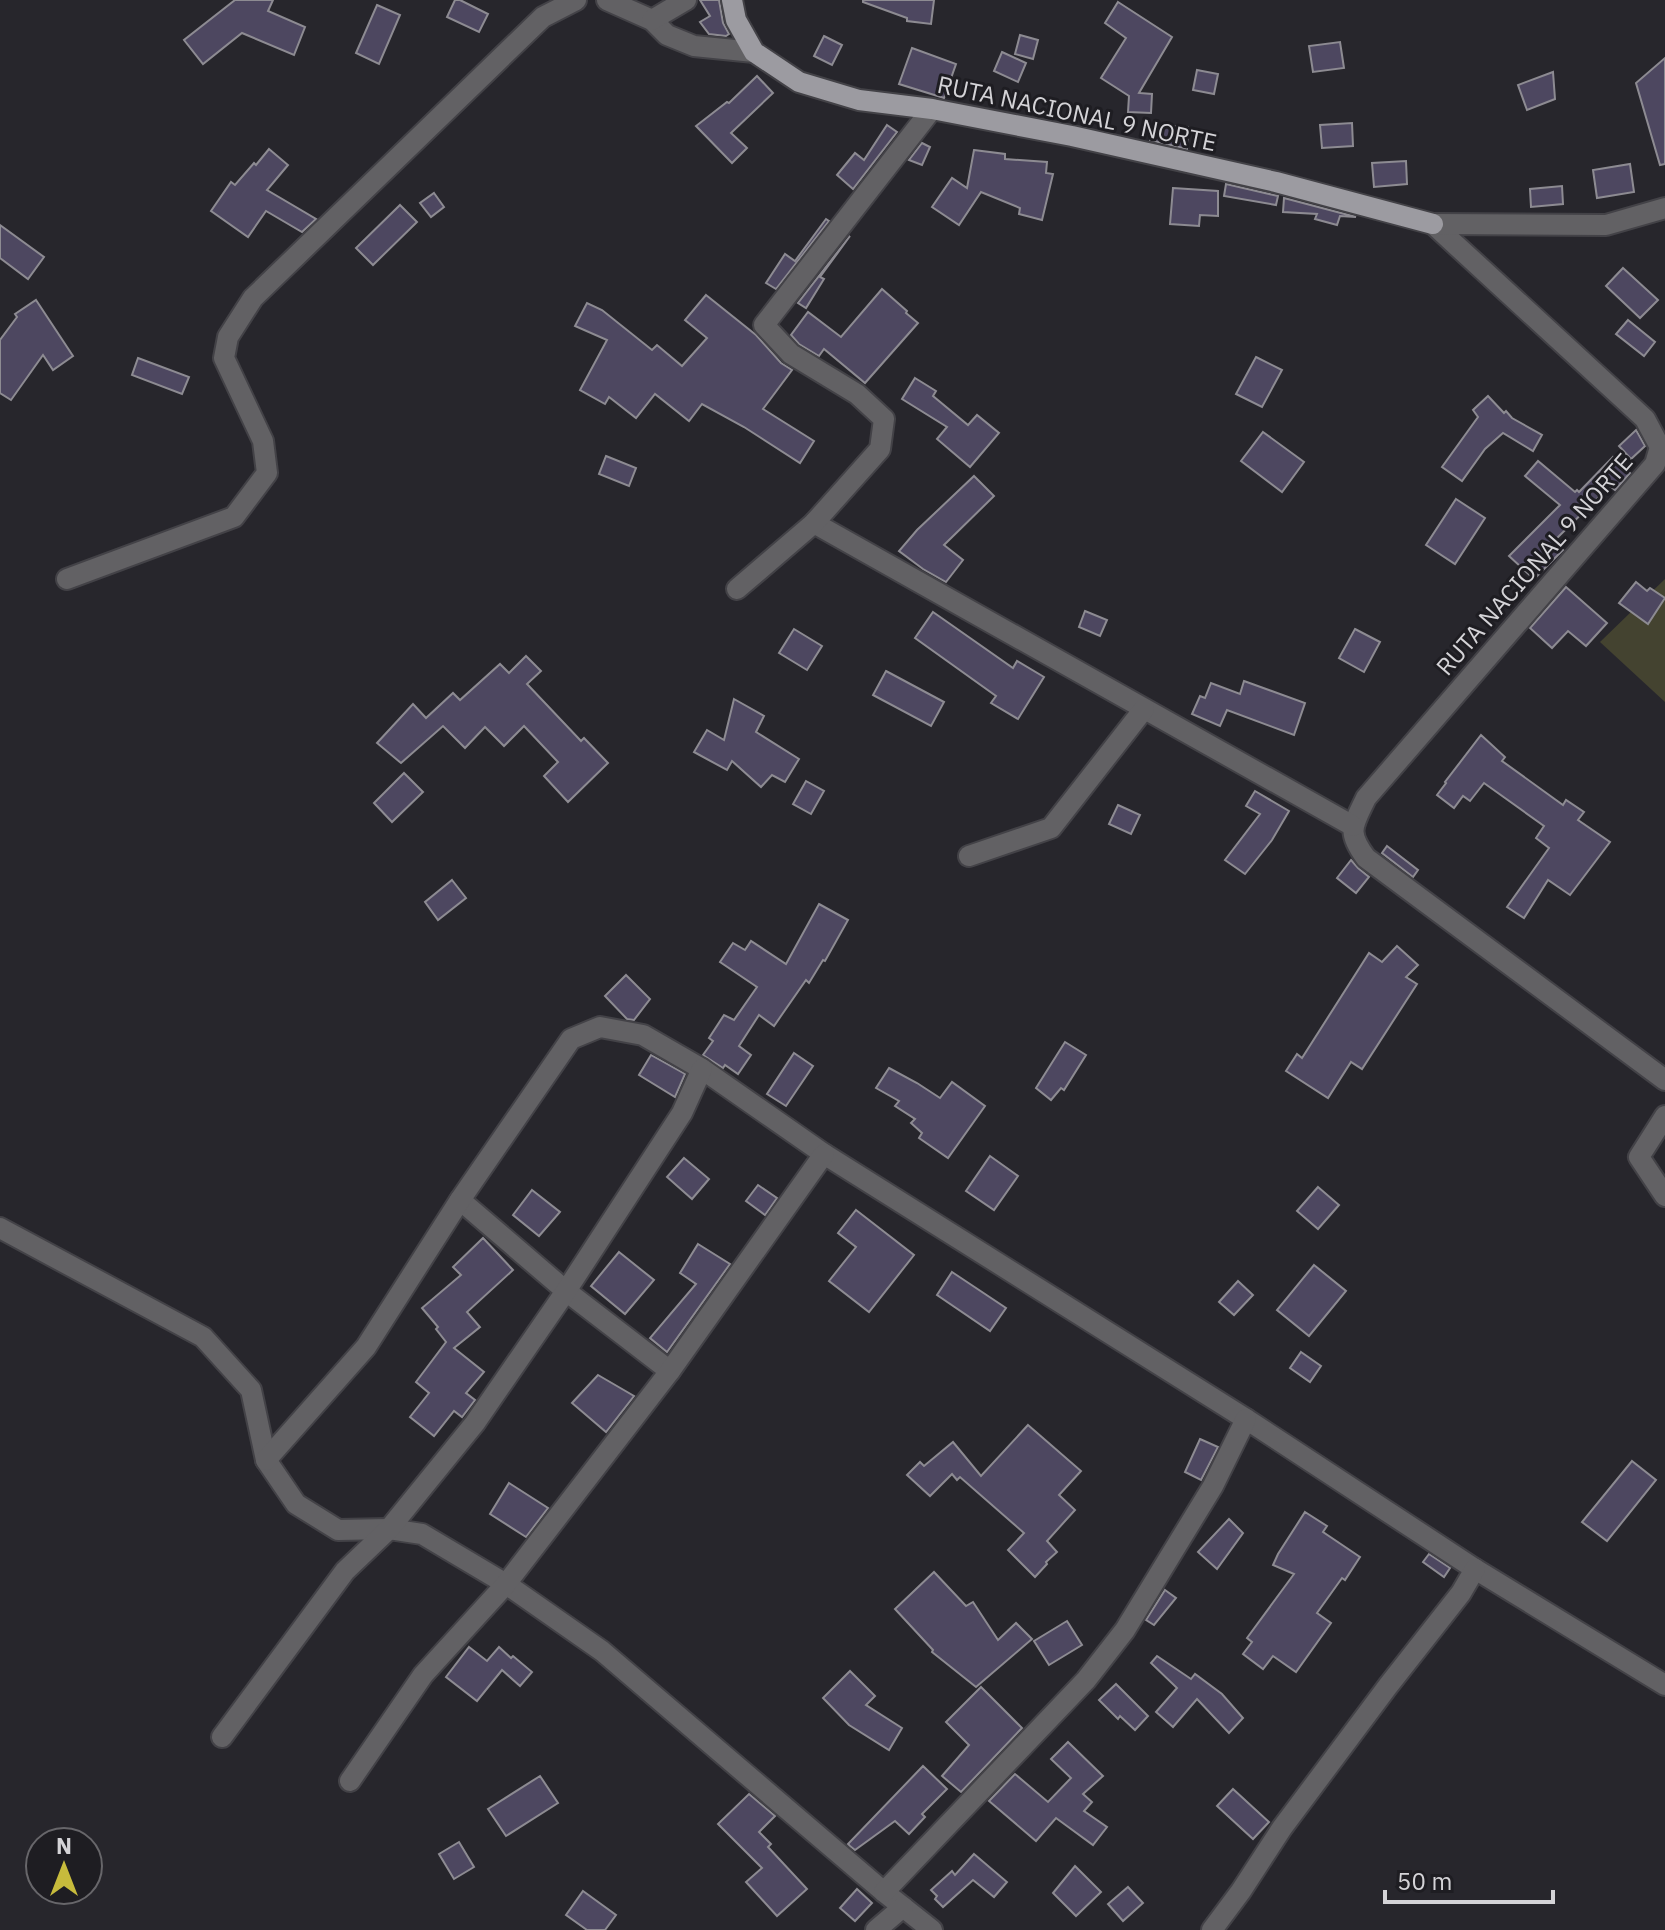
<svg xmlns="http://www.w3.org/2000/svg" width="1665" height="1930" font-family="'IBM Plex Sans',sans-serif">
<style>
.green{fill:#444330}
.building{fill:#4d4760;stroke:#8d8b92;stroke-width:2}
.lines{fill:none;stroke-linecap:round;stroke-linejoin:round}
.minor-casing{stroke:#434247;stroke-width:24}
.major-casing{stroke:#434247;stroke-width:24}
.minor{stroke:#626164;stroke-width:20}
.major{stroke:#9c9ba1;stroke-width:20}
.labels{text-anchor:middle;dominant-baseline:central;stroke-width:6;stroke-linejoin:round;paint-order:stroke}
.street-label{font-size:24px;fill:#d4d3d7;stroke:#1e1d22}
</style>
<rect width="100%" height="100%" fill="#27262c"/>
<path class="green" d="M 1665,579 L 1665,702 L 1600,642 Z"/>
<g class="building">
<path d="M 235,0 L 273,0 L 268,11 L 305,27 L 294,55 L 242,33 L 203,64 L 184,40 Z"/>
<path d="M 455,0 L 460,0 L 488,14 L 479,32 L 447,17 Z"/>
<path d="M 700,0 L 719,0 L 723,23 L 729,34 L 726,36 L 709,34 L 700,22 L 710,16 Z"/>
<path d="M 863,0 L 934,0 L 931,24 L 907,21 L 907,18 L 863,2 Z"/>
<path d="M 1118,2 L 1172,37 L 1139,93 L 1152,94 L 1151,113 L 1128,112 L 1129,96 L 1101,78 L 1126,38 L 1105,23 Z"/>
<path d="M 377,5 L 400,15 L 379,64 L 356,53 Z"/>
<path d="M 1020,35 L 1038,40 L 1033,59 L 1015,54 Z"/>
<path d="M 824,36 L 842,45 L 832,65 L 814,56 Z"/>
<path d="M 1340,42 L 1344,68 L 1313,72 L 1309,46 Z"/>
<path d="M 912,48 L 956,64 L 944,98 L 899,84 Z"/>
<path d="M 1002,52 L 1026,63 L 1018,82 L 994,71 Z"/>
<path d="M 1665,58 L 1665,164 L 1660,165 L 1636,83 Z"/>
<path d="M 1197,70 L 1218,74 L 1214,94 L 1193,90 Z"/>
<path d="M 1553,72 L 1555,99 L 1527,110 L 1518,85 Z"/>
<path d="M 757,76 L 773,93 L 731,133 L 747,148 L 732,163 L 696,126 L 727,102 L 729,103 Z"/>
<path d="M 1352,123 L 1353,146 L 1322,148 L 1320,125 Z"/>
<path d="M 887,125 L 897,132 L 853,189 L 837,175 L 855,153 L 864,160 Z"/>
<path d="M 1151,125 L 1188,127 L 1187,149 L 1150,140 Z"/>
<path d="M 922,143 L 930,147 L 922,165 L 909,160 Z"/>
<path d="M 269,149 L 288,165 L 267,190 L 316,219 L 302,232 L 266,211 L 248,237 L 211,211 L 231,182 L 235,185 L 254,163 L 256,165 Z"/>
<path d="M 974,150 L 1005,154 L 1005,159 L 1047,162 L 1046,173 L 1053,174 L 1042,220 L 1019,214 L 1020,208 L 981,192 L 959,225 L 932,207 L 952,178 L 967,188 Z"/>
<path d="M 1406,161 L 1407,184 L 1374,187 L 1372,163 Z"/>
<path d="M 1630,164 L 1634,192 L 1597,198 L 1593,170 Z"/>
<path d="M 1226,184 L 1278,196 L 1276,205 L 1224,196 Z"/>
<path d="M 1562,186 L 1563,204 L 1531,207 L 1530,189 Z"/>
<path d="M 1173,188 L 1218,191 L 1218,216 L 1200,215 L 1199,226 L 1170,224 Z"/>
<path d="M 434,193 L 444,207 L 431,217 L 420,203 Z"/>
<path d="M 1284,198 L 1356,217 L 1340,216 L 1337,225 L 1315,219 L 1317,214 L 1283,212 Z"/>
<path d="M 400,205 L 417,222 L 373,265 L 356,248 Z"/>
<path d="M 826,219 L 829,221 L 776,289 L 766,283 L 785,254 L 795,261 Z"/>
<path d="M 0,225 L 44,257 L 28,279 L 0,258 Z"/>
<path d="M 850,236 L 820,277 L 824,279 L 806,308 L 798,303 Z"/>
<path d="M 1623,268 L 1658,300 L 1640,318 L 1606,286 Z"/>
<path d="M 882,289 L 907,311 L 906,313 L 918,323 L 865,383 L 824,349 L 819,356 L 799,344 L 791,335 L 808,312 L 841,337 Z"/>
<path d="M 706,295 L 756,335 L 781,363 L 792,370 L 763,409 L 814,441 L 800,463 L 744,427 L 702,404 L 689,421 L 655,394 L 636,418 L 609,397 L 605,404 L 580,390 L 607,340 L 575,326 L 587,303 L 602,310 L 652,350 L 657,345 L 682,366 L 707,338 L 685,320 Z"/>
<path d="M 36,300 L 73,356 L 53,370 L 43,355 L 11,400 L 0,393 L 0,340 L 17,317 L 15,314 Z"/>
<path d="M 1628,320 L 1655,342 L 1644,356 L 1616,334 Z"/>
<path d="M 1256,357 L 1282,370 L 1262,407 L 1236,394 Z"/>
<path d="M 138,358 L 189,377 L 182,394 L 132,375 Z"/>
<path d="M 915,378 L 936,391 L 933,396 L 968,425 L 977,415 L 999,433 L 970,467 L 937,439 L 947,427 L 902,399 Z"/>
<path d="M 1488,396 L 1504,413 L 1506,411 L 1512,418 L 1542,435 L 1533,451 L 1503,433 L 1485,449 L 1462,481 L 1442,467 L 1478,417 L 1473,410 Z"/>
<path d="M 1636,430 L 1645,446 L 1631,459 L 1619,446 Z"/>
<path d="M 1263,432 L 1304,462 L 1282,492 L 1241,461 Z"/>
<path d="M 606,456 L 636,468 L 629,486 L 599,474 Z"/>
<path d="M 1613,457 L 1630,473 L 1615,490 L 1610,486 L 1554,541 L 1563,550 L 1534,579 L 1509,556 L 1560,505 L 1525,476 L 1538,461 L 1575,492 L 1577,490 L 1579,492 Z"/>
<path d="M 974,476 L 994,496 L 944,545 L 963,560 L 946,582 L 923,569 L 899,551 L 917,530 Z"/>
<path d="M 1456,499 L 1485,518 L 1455,564 L 1426,545 Z"/>
<path d="M 1636,582 L 1647,591 L 1650,588 L 1665,598 L 1648,624 L 1619,603 Z"/>
<path d="M 1566,587 L 1607,623 L 1586,646 L 1568,631 L 1552,648 L 1530,628 Z"/>
<path d="M 1085,611 L 1107,620 L 1100,636 L 1079,627 Z"/>
<path d="M 933,612 L 1013,668 L 1017,661 L 1044,677 L 1018,719 L 991,703 L 996,696 L 915,638 Z"/>
<path d="M 794,629 L 822,646 L 807,670 L 779,653 Z"/>
<path d="M 1355,629 L 1380,642 L 1364,672 L 1339,658 Z"/>
<path d="M 526,656 L 541,671 L 527,684 L 581,741 L 584,738 L 608,763 L 568,802 L 544,776 L 558,762 L 524,726 L 504,746 L 485,727 L 465,748 L 443,726 L 401,763 L 377,743 L 413,704 L 426,718 L 453,693 L 460,700 L 500,664 L 509,673 Z"/>
<path d="M 886,671 L 944,702 L 931,726 L 873,695 Z"/>
<path d="M 1244,681 L 1305,703 L 1294,735 L 1227,710 L 1220,726 L 1192,714 L 1200,696 L 1205,698 L 1211,683 L 1240,694 Z"/>
<path d="M 734,699 L 764,716 L 756,732 L 799,759 L 785,782 L 772,775 L 761,787 L 732,761 L 727,770 L 694,752 L 707,730 L 724,740 Z"/>
<path d="M 1481,735 L 1505,757 L 1502,761 L 1563,805 L 1566,800 L 1584,812 L 1578,820 L 1610,842 L 1570,895 L 1548,880 L 1524,918 L 1507,907 L 1549,848 L 1536,838 L 1544,826 L 1484,783 L 1470,801 L 1463,796 L 1454,808 L 1437,795 L 1446,783 L 1445,782 Z"/>
<path d="M 404,773 L 423,792 L 392,822 L 374,803 Z"/>
<path d="M 806,781 L 824,791 L 811,814 L 793,804 Z"/>
<path d="M 1255,791 L 1289,811 L 1272,840 L 1245,874 L 1225,860 L 1260,814 L 1246,806 Z"/>
<path d="M 1118,805 L 1140,815 L 1131,834 L 1109,824 Z"/>
<path d="M 1387,846 L 1418,870 L 1413,877 L 1382,853 Z"/>
<path d="M 1351,860 L 1358,868 L 1369,877 L 1356,893 L 1337,878 Z"/>
<path d="M 452,880 L 466,898 L 438,920 L 425,902 Z"/>
<path d="M 819,904 L 848,920 L 825,961 L 823,960 L 809,983 L 806,980 L 774,1026 L 759,1015 L 739,1046 L 751,1055 L 738,1074 L 725,1065 L 723,1068 L 703,1055 L 713,1041 L 709,1038 L 724,1015 L 734,1020 L 757,987 L 720,962 L 733,943 L 745,950 L 751,941 L 786,964 Z"/>
<path d="M 1397,946 L 1418,965 L 1406,977 L 1417,984 L 1362,1069 L 1351,1062 L 1328,1098 L 1286,1071 L 1297,1054 L 1302,1058 L 1369,953 L 1382,962 Z"/>
<path d="M 626,975 L 650,999 L 634,1020 L 627,1019 L 605,996 Z"/>
<path d="M 1065,1042 L 1086,1055 L 1064,1090 L 1061,1088 L 1051,1100 L 1036,1088 Z"/>
<path d="M 794,1053 L 813,1066 L 786,1106 L 767,1094 Z"/>
<path d="M 651,1055 L 685,1074 L 675,1097 L 639,1075 Z"/>
<path d="M 889,1068 L 917,1083 L 940,1098 L 952,1082 L 985,1106 L 948,1158 L 919,1138 L 922,1133 L 911,1123 L 915,1119 L 895,1106 L 899,1101 L 876,1088 Z"/>
<path d="M 990,1156 L 1018,1176 L 994,1210 L 966,1191 Z"/>
<path d="M 684,1158 L 709,1179 L 692,1199 L 667,1177 Z"/>
<path d="M 758,1185 L 777,1198 L 765,1215 L 746,1201 Z"/>
<path d="M 1318,1187 L 1339,1205 L 1318,1229 L 1297,1211 Z"/>
<path d="M 532,1190 L 560,1212 L 539,1236 L 513,1215 Z"/>
<path d="M 856,1210 L 914,1255 L 869,1312 L 829,1281 L 856,1247 L 838,1233 Z"/>
<path d="M 483,1238 L 513,1270 L 467,1312 L 480,1327 L 454,1348 L 484,1372 L 466,1393 L 475,1400 L 462,1417 L 454,1411 L 434,1436 L 410,1417 L 429,1393 L 416,1382 L 446,1342 L 436,1329 L 438,1327 L 422,1308 L 461,1275 L 453,1267 Z"/>
<path d="M 698,1244 L 730,1264 L 667,1352 L 650,1338 L 696,1284 L 680,1273 Z"/>
<path d="M 619,1252 L 654,1280 L 625,1314 L 591,1286 Z"/>
<path d="M 1314,1265 L 1346,1291 L 1309,1336 L 1277,1310 Z"/>
<path d="M 952,1272 L 1006,1308 L 990,1331 L 937,1295 Z"/>
<path d="M 1238,1281 L 1253,1295 L 1234,1315 L 1219,1302 Z"/>
<path d="M 1301,1352 L 1321,1366 L 1310,1382 L 1290,1368 Z"/>
<path d="M 598,1375 L 634,1396 L 606,1432 L 572,1403 Z"/>
<path d="M 1028,1425 L 1081,1471 L 1059,1495 L 1075,1510 L 1047,1541 L 1057,1552 L 1046,1562 L 1047,1564 L 1035,1577 L 1008,1550 L 1024,1533 L 960,1477 L 957,1480 L 952,1474 L 930,1496 L 907,1475 L 920,1462 L 924,1466 L 953,1442 L 981,1476 Z"/>
<path d="M 1200,1439 L 1218,1447 L 1201,1480 L 1185,1472 Z"/>
<path d="M 1632,1461 L 1656,1480 L 1607,1541 L 1582,1522 Z"/>
<path d="M 509,1483 L 548,1508 L 526,1537 L 490,1514 Z"/>
<path d="M 1305,1512 L 1327,1526 L 1323,1532 L 1360,1557 L 1345,1580 L 1342,1578 L 1317,1613 L 1331,1623 L 1296,1672 L 1273,1656 L 1263,1669 L 1243,1654 L 1252,1642 L 1247,1638 L 1294,1574 L 1273,1565 L 1278,1554 Z"/>
<path d="M 1229,1519 L 1243,1533 L 1217,1569 L 1198,1552 Z"/>
<path d="M 1429,1554 L 1450,1568 L 1444,1577 L 1423,1562 Z"/>
<path d="M 934,1572 L 966,1606 L 973,1602 L 998,1640 L 1016,1623 L 1032,1639 L 976,1687 L 932,1652 L 933,1650 L 895,1609 Z"/>
<path d="M 1165,1590 L 1176,1598 L 1154,1625 L 1146,1620 Z"/>
<path d="M 1067,1621 L 1082,1645 L 1049,1665 L 1034,1641 Z"/>
<path d="M 469,1647 L 487,1661 L 499,1647 L 511,1658 L 513,1656 L 532,1672 L 520,1686 L 502,1670 L 477,1701 L 446,1677 Z"/>
<path d="M 1157,1656 L 1191,1679 L 1195,1674 L 1222,1694 L 1243,1718 L 1229,1733 L 1197,1699 L 1173,1727 L 1156,1712 L 1177,1688 L 1151,1663 Z"/>
<path d="M 850,1671 L 875,1696 L 866,1705 L 902,1728 L 889,1750 L 849,1725 L 823,1698 Z"/>
<path d="M 1116,1684 L 1148,1716 L 1135,1730 L 1120,1716 L 1118,1719 L 1099,1700 Z"/>
<path d="M 981,1687 L 1022,1728 L 961,1792 L 942,1776 L 969,1745 L 946,1722 Z"/>
<path d="M 1068,1742 L 1103,1776 L 1083,1794 L 1092,1802 L 1084,1811 L 1107,1827 L 1093,1845 L 1056,1818 L 1036,1841 L 989,1801 L 1015,1774 L 1048,1802 L 1071,1778 L 1051,1759 Z"/>
<path d="M 923,1766 L 947,1789 L 922,1814 L 925,1817 L 909,1834 L 895,1821 L 855,1850 L 850,1846 L 848,1844 Z"/>
<path d="M 540,1776 L 558,1803 L 506,1836 L 488,1809 Z"/>
<path d="M 1233,1789 L 1269,1822 L 1253,1839 L 1217,1806 Z"/>
<path d="M 749,1794 L 775,1816 L 759,1832 L 771,1844 L 768,1847 L 807,1889 L 777,1916 L 746,1882 L 762,1868 L 718,1824 Z"/>
<path d="M 459,1842 L 474,1867 L 454,1879 L 439,1854 Z"/>
<path d="M 974,1854 L 1007,1882 L 994,1897 L 973,1880 L 943,1907 L 935,1899 L 937,1896 L 931,1890 L 952,1871 L 955,1875 Z"/>
<path d="M 1075,1866 L 1101,1892 L 1076,1916 L 1053,1893 Z"/>
<path d="M 1128,1887 L 1143,1903 L 1123,1921 L 1108,1904 Z"/>
<path d="M 857,1889 L 872,1903 L 855,1921 L 840,1908 Z"/>
<path d="M 583,1891 L 616,1915 L 605,1930 L 587,1930 L 566,1915 Z"/>
</g>
<g class="lines">
<g class="minor-casing">
<g id="minor">
<path d="M 607,0 L 652,20 L 667,35 L 694,46 L 754,52"/>
<path d="M 652,20 L 686,0"/>
<path d="M 1433,224 L 1645,419 L 1660,447 L 1655,464 L 1366,798 C 1353,826 1346,831 1366,858 L 1665,1080"/>
<path d="M 1433,224 L 1606,225 L 1665,208"/>
<path d="M 814,523 L 1353,826"/>
<path d="M 67,579 L 234,517 L 267,473 L 263,441 L 224,358 L 228,337 L 253,298 L 543,17 L 576,0"/>
<path d="M 737,589 L 814,523 L 880,449 L 884,419 L 857,394 L 791,354 L 764,325 L 932,109"/>
<path d="M 969,856 L 1051,828 L 1144,709"/>
<path d="M 1665,1116 L 1639,1157 L 1665,1196"/>
<path d="M 460,1200 L 566,1291 L 670,1371"/>
<path d="M 0,1228 L 203,1337 L 251,1390 L 266,1460 L 296,1504 L 338,1530 L 389,1529 L 422,1534 L 506,1584 L 602,1651 L 884,1892 L 932,1930"/>
<path d="M 266,1460 L 366,1347 L 460,1200 L 571,1039 L 600,1027 L 643,1035 L 702,1069 L 824,1154 L 1246,1419 L 1475,1569 L 1665,1685"/>
<path d="M 222,1737 L 345,1571 L 389,1529 L 475,1423 L 566,1291 L 682,1113 L 702,1069"/>
<path d="M 350,1781 L 423,1675 L 506,1584 L 670,1371 L 824,1154"/>
<path d="M 884,1892 L 1086,1680 L 1125,1630 L 1213,1486 L 1246,1419"/>
<path d="M 876,1930 L 903,1907"/>
<path d="M 1212,1930 L 1241,1891 L 1282,1828 L 1388,1686 L 1461,1593 L 1475,1569"/>
</g>
</g>
<g class="major-casing">
<path id="major" d="M 732,0 L 736,20 L 754,52 L 799,82 L 859,100 L 932,109 L 1072,136 L 1276,182 L 1433,224"/>
</g>
<use href="#minor" class="minor"/>
<use href="#major" class="major"/>
</g>
<g class="labels">
<g class="street-label">
<text transform="translate(1077 113) rotate(12)">RUTA NACIONAL 9 NORTE</text>
<text transform="translate(1534 564) rotate(-49)">RUTA NACIONAL 9 NORTE</text>
</g>
</g>
<g transform="translate(64 1866)"><circle r="38" fill="#1e1d22" stroke="#67666a" stroke-width="2"/>
<path d="M0-6L14 30L0 20L-14 30Z" fill="#c7bb3c"/>
<text y="-12" font-size="22" font-weight="bold" text-anchor="middle" fill="#d4d3d7">N</text>
</g>
<path d="M1385 1890v12h168v-12" fill="none" stroke="#d4d3d7" stroke-width="4"/>
<text x="1397" y="1890" font-size="24" fill="#d4d3d7" stroke="#1e1d22" stroke-width="6" paint-order="stroke">50 m</text>
</svg>
